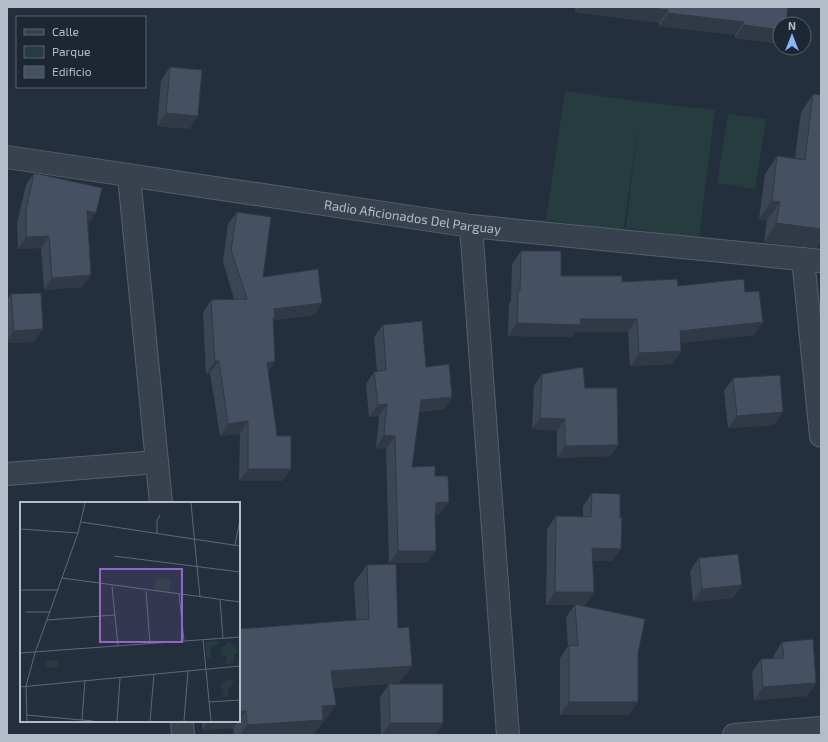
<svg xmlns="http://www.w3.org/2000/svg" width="828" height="742" font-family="'Exo 2',sans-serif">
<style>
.green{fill:#263c3f}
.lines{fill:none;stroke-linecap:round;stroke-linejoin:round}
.minor-casing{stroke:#565f6c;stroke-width:24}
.minor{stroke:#38414e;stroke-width:22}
.wall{fill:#3b4654}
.shaded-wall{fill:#303945}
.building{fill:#455162;stroke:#303945}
.labels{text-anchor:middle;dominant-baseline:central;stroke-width:3;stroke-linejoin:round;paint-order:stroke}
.street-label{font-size:13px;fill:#b4bcc9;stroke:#1d2633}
.inset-road{fill:none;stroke:#5e6776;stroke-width:1}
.view{fill:#9266c3;fill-opacity:0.15;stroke:#9266c3;stroke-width:2}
.inset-edge{fill:none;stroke:#b4bcc9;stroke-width:2}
</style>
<rect width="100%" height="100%" fill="#242f3e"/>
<g class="green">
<path d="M 565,91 L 642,102 L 715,110 L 699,238 L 626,228 L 638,126 L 623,231 L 546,220 Z"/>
<path d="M 728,114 L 766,119 L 755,189 L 717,183 Z"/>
</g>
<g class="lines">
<g class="minor-casing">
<g id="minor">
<path id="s1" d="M 7,157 L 471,226 L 821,261"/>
<path d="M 129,176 L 161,503"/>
<path d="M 471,226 L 508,735"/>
<path d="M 803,259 L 821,436"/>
<path d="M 7,474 L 157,462"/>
<path d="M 182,721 L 183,735"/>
<path d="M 734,735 L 821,728"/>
</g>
</g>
<use href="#minor" class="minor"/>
</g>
<g class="wall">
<path d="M 576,7 L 788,7 L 776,43 L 735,38 L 735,35 L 659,26 L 659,23 L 575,12 Z"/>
<path d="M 170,67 L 198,116 L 189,129 L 157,126 L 161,80 Z"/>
<path d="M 813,94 L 817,248 L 764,242 L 767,220 L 759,219 L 765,174 L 777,156 L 795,158 L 801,112 Z"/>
<path d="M 34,173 L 88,225 L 82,287 L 44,290 L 41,248 L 18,249 L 17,223 L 26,185 Z"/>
<path d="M 237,212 L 263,277 L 322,303 L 314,315 L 273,320 L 275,361 L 268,371 L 277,436 L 291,469 L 282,481 L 239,481 L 240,434 L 220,436 L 210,373 L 206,374 L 203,313 L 211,300 L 234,299 L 223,262 L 228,224 Z"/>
<path d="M 521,251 L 561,276 L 678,286 L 763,322 L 754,335 L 680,343 L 681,351 L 672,364 L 630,366 L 628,332 L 575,332 L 572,337 L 508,336 L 509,304 L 511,300 L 512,264 Z"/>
<path d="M 11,294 L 43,329 L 34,342 L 7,343 L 7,300 Z"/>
<path d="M 383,325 L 426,367 L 452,397 L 444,409 L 419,412 L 412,467 L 435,476 L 440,514 L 435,515 L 436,551 L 427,563 L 389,563 L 386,449 L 376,448 L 379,416 L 369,417 L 366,384 L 374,372 L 377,371 L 374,337 Z"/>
<path d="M 542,374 L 585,388 L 618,445 L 610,456 L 557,458 L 557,431 L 532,429 L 534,386 Z"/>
<path d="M 733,378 L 783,412 L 774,425 L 728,428 L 724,391 Z"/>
<path d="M 592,493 L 612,561 L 593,561 L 594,592 L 585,605 L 577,605 L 638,653 L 629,715 L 560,715 L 560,658 L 568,646 L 566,617 L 575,605 L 546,605 L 547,529 L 556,516 L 583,517 L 583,506 Z"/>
<path d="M 699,558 L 742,585 L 733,598 L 693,602 L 690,571 Z"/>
<path d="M 367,565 L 398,628 L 412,666 L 399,683 L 333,688 L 323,723 L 322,723 L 313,735 L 234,735 L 233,728 L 202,730 L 202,721 L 239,721 L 239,629 L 356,620 L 354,583 Z"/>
<path d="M 782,642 L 816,683 L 807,696 L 754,700 L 752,672 L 761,659 L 774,658 L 774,655 Z"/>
<path d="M 389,684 L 443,723 L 435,735 L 381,735 L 380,697 Z"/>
</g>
<g class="shaded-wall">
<path d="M 579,7 L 641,7 L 668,10 L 659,23 L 575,12 Z"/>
<path d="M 668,13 L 744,22 L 735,35 L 659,26 Z"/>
<path d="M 744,25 L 780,30 L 780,38 L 776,43 L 735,38 Z"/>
<path d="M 166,113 L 198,116 L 189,129 L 157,126 Z"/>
<path d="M 772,201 L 780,202 L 767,220 L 759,219 Z"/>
<path d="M 87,211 L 96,213 L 88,225 Z"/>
<path d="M 776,223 L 821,229 L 821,242 L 817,248 L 764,242 Z"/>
<path d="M 49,236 L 41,248 L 18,249 L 26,237 Z"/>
<path d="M 91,275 L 82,287 L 44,290 L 52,278 Z"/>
<path d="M 322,303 L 314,315 L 273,320 L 266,330 L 274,309 Z"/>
<path d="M 580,319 L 637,319 L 628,332 L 575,332 L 572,337 L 508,336 L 517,323 Z"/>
<path d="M 763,322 L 754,335 L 671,344 L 680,331 Z"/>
<path d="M 43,329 L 34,342 L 7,343 L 7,340 L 14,331 Z"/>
<path d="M 681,351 L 672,364 L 630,366 L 639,353 Z"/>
<path d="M 215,361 L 219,361 L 210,373 L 206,374 Z"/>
<path d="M 275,361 L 267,374 L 267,363 Z"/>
<path d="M 452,397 L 444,409 L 412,412 L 421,400 Z"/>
<path d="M 387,404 L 379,416 L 369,417 L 378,405 Z"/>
<path d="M 783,412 L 774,425 L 728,428 L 737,416 Z"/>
<path d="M 540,418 L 565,419 L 557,431 L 532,429 Z"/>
<path d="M 248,421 L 240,434 L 220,436 L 228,424 Z"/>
<path d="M 384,435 L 395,436 L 386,449 L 376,448 Z"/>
<path d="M 618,445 L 610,456 L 557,458 L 565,446 Z"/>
<path d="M 248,469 L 291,469 L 282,481 L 239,481 Z"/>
<path d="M 449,502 L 440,514 L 435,515 L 436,503 Z"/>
<path d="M 592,548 L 621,549 L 612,561 L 583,561 Z"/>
<path d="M 398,551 L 436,551 L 427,563 L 389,563 Z"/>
<path d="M 742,585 L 733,598 L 693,602 L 702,589 Z"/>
<path d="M 555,592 L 594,592 L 585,605 L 546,605 Z"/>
<path d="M 412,666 L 399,683 L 318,689 L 331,671 Z"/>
<path d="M 816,683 L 807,696 L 754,700 L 763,687 Z"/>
<path d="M 569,702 L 638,702 L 629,715 L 560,715 Z"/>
<path d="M 336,705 L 323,723 L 322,723 L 313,735 L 240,735 L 247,725 L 322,706 Z"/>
<path d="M 239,711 L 246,711 L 239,720 Z"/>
<path d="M 208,721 L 238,721 L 233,728 L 202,730 Z"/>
<path d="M 390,723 L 443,723 L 435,735 L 382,735 Z"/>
</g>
<g class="building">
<path d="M 641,7 L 788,7 L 786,24 L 780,24 L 780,30 L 744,25 L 744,22 L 668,13 L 668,10 Z"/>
<path d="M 170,67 L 202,70 L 198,116 L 166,113 Z"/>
<path d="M 813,94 L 821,95 L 821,229 L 776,223 L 780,202 L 772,201 L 777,156 L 805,160 Z"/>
<path d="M 34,173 L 102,188 L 96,213 L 87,211 L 91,275 L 52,278 L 49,236 L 26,237 L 26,211 Z"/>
<path d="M 237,212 L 271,217 L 263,277 L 318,269 L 322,303 L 274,309 L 275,317 L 273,318 L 275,361 L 267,363 L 277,436 L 291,436 L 291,469 L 248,469 L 248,421 L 228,424 L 219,361 L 215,361 L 211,300 L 247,299 L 231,250 Z"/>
<path d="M 521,251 L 561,251 L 561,276 L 622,276 L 622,282 L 677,279 L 678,286 L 744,279 L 745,292 L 759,291 L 763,322 L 680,331 L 681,351 L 639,353 L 637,319 L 580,319 L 581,325 L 517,323 L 518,291 L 520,291 Z"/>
<path d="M 41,293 L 43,329 L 14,331 L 11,294 Z"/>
<path d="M 422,321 L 426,367 L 449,364 L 452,397 L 421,400 L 412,467 L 435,466 L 435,476 L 448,476 L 449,502 L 436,503 L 436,513 L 435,513 L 436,551 L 398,551 L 395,436 L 384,435 L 387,404 L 378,405 L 374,372 L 386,370 L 383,325 Z"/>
<path d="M 583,367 L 585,388 L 617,388 L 618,445 L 565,446 L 565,419 L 540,418 L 542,374 Z"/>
<path d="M 780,375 L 783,412 L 737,416 L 733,378 Z"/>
<path d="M 592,493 L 620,494 L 620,518 L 622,518 L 621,549 L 592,548 L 594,592 L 555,592 L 556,516 L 591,517 Z"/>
<path d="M 738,554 L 742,585 L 702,589 L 699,558 Z"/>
<path d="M 396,564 L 398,628 L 409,627 L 412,666 L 331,671 L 336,705 L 322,706 L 323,720 L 247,725 L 246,711 L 239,711 L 239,629 L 369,619 L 367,565 Z"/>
<path d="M 575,604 L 645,619 L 638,653 L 638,702 L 569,702 L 569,645 L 578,646 Z"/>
<path d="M 813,639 L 816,683 L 763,687 L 761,659 L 784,658 L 782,642 Z"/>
<path d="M 389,684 L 443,684 L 443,723 L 390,723 Z"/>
</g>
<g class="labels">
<g class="street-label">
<text stroke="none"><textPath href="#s1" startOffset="410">Radio Aficionados Del Parguay</textPath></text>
</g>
</g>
<g transform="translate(20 502)">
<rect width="220" height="220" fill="#242f3e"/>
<path d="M 136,76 L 151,78 L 149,90 L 134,89 ZM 186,139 L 199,140 L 199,142 L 193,143 L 190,148 L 192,158 L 186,154 ZM 208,139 L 218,149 L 214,153 L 214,160 L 206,163 L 207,153 L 202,153 L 201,147 L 207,143 ZM 38,158 L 39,165 L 25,166 L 25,159 ZM 213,177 L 213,181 L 207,189 L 209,194 L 204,195 L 201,192 L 204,188 L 200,185 L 204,180 Z" fill="#263c3f"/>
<path class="inset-road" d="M 171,1 L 180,95M 61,20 L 220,44M 0,27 L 58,31M 137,31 L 137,19 L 140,13M 215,43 L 220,18M 94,54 L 220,70M 42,76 L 220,100M 92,84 L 98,144M 0,88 L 38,88M 126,89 L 130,142M 159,92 L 164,139M 200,98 L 203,136M 6,110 L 30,110M 27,118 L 95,113M 183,137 L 191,219M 0,151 L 220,135M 0,185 L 220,164M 189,200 L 220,198M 6,213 L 73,219M 62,218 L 65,178M 7,219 L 6,184 L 15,151 L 58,31 L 65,1M 97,219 L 100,176M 130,219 L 134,172M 164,219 L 168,169"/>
<path class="view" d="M 80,67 L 162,67 L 162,140 L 80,140 Z"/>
<rect width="220" height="220" class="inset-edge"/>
</g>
<rect width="828" height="742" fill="none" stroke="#b4bcc9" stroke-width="16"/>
<rect x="16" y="16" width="130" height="72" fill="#1d2633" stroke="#59626f"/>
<rect x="24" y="29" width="20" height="6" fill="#38414e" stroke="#59626f"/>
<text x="52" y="36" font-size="12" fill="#b4bcc9">Calle</text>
<rect x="24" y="46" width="20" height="12" fill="#263c3f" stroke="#59626f"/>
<text x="52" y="56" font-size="12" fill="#b4bcc9">Parque</text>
<rect x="24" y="66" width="20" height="12" fill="#455162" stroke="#59626f"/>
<text x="52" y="76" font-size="12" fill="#b4bcc9">Edificio</text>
<g transform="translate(792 36)"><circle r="19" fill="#1d2633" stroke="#59626f"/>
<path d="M0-3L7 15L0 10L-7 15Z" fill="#8ab4f8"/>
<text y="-6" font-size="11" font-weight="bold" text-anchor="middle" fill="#b4bcc9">N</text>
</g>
</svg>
